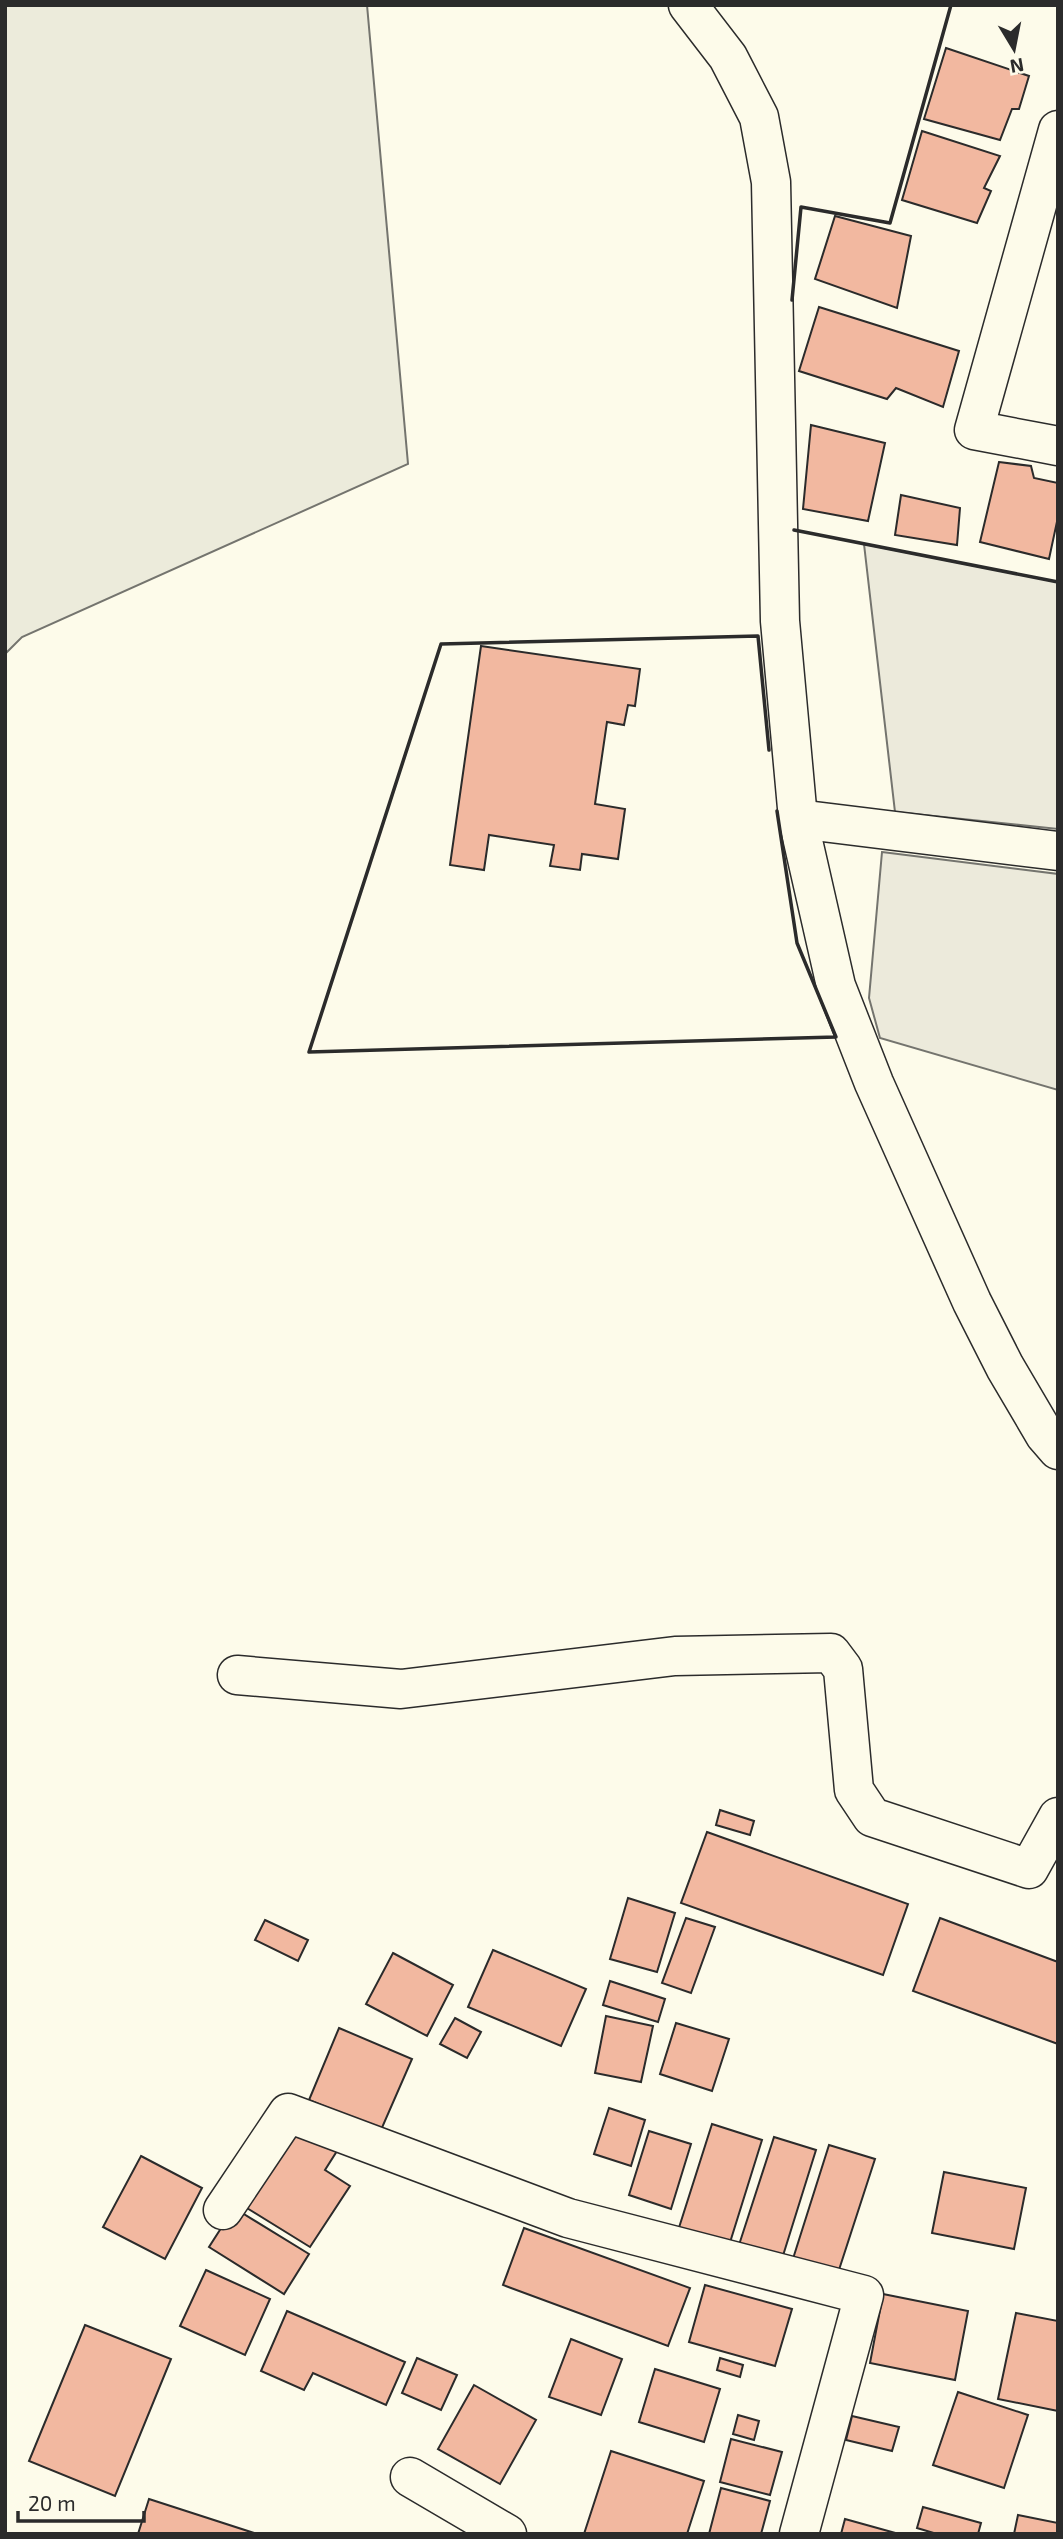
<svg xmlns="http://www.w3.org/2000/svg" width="1063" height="2539" font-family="'Exo 2',sans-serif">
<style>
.green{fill:#ecebdb;stroke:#74746e;stroke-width:2}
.parking{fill:#eceadb;stroke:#74746e;stroke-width:2}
.building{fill:#f2b8a0;stroke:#2b2b2b;stroke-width:2}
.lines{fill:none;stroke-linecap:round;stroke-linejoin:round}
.minor-casing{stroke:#2b2b2b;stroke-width:41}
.minor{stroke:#fdfbea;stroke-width:38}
.wall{stroke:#2b2b2b;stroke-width:3.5}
</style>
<rect width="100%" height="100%" fill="#fdfbea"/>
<path class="green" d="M 5,5 L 367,5 L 408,464 L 22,637 L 5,654 Z"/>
<g class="parking">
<path d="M 864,544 L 1058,582 L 1058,829 L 895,812 Z"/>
<path d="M 882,852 L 1058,874 L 1058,1090 L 880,1038 L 869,998 Z"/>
</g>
<g class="building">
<path d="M 946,48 L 1029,76 L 1019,109 L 1012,109 L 1000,140 L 924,119 Z"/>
<path d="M 922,131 L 1000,156 L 984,188 L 991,191 L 977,223 L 902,200 Z"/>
<path d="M 835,216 L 911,236 L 897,308 L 815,279 Z"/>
<path d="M 819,307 L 959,351 L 943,407 L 896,388 L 887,399 L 799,371 Z"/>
<path d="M 811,425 L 885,443 L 868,521 L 803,509 Z"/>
<path d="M 999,462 L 1031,466 L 1034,478 L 1058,483 L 1058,517 L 1049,559 L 980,542 Z"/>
<path d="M 901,495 L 960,508 L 957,545 L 895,535 Z"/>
<path d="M 481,646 L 640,669 L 635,706 L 628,705 L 624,725 L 607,722 L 595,804 L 625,809 L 618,859 L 582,854 L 580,870 L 550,866 L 554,845 L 489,835 L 484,870 L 450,865 Z"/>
<path d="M 720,1810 L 754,1821 L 750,1835 L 716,1825 Z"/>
<path d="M 707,1832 L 908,1904 L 883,1975 L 681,1903 Z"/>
<path d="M 628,1898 L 675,1913 L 657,1972 L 610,1959 Z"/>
<path d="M 686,1918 L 715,1927 L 691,1993 L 662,1983 Z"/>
<path d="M 940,1918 L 1058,1962 L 1058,2044 L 913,1991 Z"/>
<path d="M 265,1920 L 308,1940 L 298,1961 L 255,1940 Z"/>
<path d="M 493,1950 L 586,1989 L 561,2046 L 468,2007 Z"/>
<path d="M 393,1953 L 453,1985 L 427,2036 L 366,2004 Z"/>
<path d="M 610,1981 L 665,1999 L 658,2022 L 603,2005 Z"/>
<path d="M 606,2016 L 653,2026 L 641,2082 L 595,2073 Z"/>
<path d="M 455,2018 L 481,2032 L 467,2058 L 440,2044 Z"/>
<path d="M 676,2023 L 729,2039 L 712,2091 L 660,2074 Z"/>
<path d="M 339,2028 L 412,2059 L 381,2130 L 309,2100 Z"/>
<path d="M 609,2108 L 645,2120 L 631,2166 L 594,2154 Z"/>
<path d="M 294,2123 L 337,2151 L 325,2170 L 350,2186 L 310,2247 L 242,2205 Z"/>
<path d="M 712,2124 L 762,2140 L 727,2252 L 676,2237 Z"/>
<path d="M 649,2131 L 691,2144 L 671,2209 L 629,2195 Z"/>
<path d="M 774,2137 L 816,2150 L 781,2262 L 738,2248 Z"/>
<path d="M 829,2145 L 875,2159 L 836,2279 L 791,2265 Z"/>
<path d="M 141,2156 L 202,2188 L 165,2259 L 103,2227 Z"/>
<path d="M 944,2172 L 1026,2188 L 1014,2249 L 932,2233 Z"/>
<path d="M 234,2208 L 309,2254 L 284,2294 L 209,2247 Z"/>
<path d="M 524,2228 L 690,2288 L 668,2346 L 503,2285 Z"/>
<path d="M 206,2270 L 270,2299 L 245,2355 L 180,2326 Z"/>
<path d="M 705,2285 L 792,2309 L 775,2366 L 689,2342 Z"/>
<path d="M 883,2294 L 968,2311 L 955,2380 L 870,2363 Z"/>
<path d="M 287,2311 L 405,2362 L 386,2405 L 313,2373 L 304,2390 L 261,2371 Z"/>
<path d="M 1016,2313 L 1058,2321 L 1058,2411 L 998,2399 Z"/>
<path d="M 85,2325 L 171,2359 L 115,2496 L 29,2461 Z"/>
<path d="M 571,2339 L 622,2359 L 601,2415 L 549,2397 Z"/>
<path d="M 417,2358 L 457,2375 L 441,2410 L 402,2393 Z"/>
<path d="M 720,2358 L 743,2365 L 740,2377 L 717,2370 Z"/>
<path d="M 655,2369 L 720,2389 L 704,2442 L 639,2422 Z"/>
<path d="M 474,2385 L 536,2420 L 500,2484 L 438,2449 Z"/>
<path d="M 958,2392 L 1028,2415 L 1004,2488 L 933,2465 Z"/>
<path d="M 738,2415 L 759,2421 L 754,2440 L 733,2434 Z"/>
<path d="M 852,2416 L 899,2427 L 892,2451 L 846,2440 Z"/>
<path d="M 731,2439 L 782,2452 L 770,2495 L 720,2482 Z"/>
<path d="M 611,2451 L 704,2481 L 687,2534 L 584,2534 Z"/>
<path d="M 721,2488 L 770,2501 L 761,2534 L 709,2534 Z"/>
<path d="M 149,2499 L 257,2534 L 138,2534 Z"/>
<path d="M 923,2507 L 981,2523 L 978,2534 L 937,2534 L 917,2528 Z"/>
<path d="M 1018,2515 L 1058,2523 L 1058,2534 L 1014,2534 Z"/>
<path d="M 845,2519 L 899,2534 L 841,2534 Z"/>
</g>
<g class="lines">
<g class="minor-casing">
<g id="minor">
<path d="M 688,5 L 728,57 L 759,117 L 771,182 L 780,621 L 798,819 L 836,986 L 874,1083 L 972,1302 L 1005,1367 L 1045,1435 L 1058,1450"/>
<path d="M 1058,130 L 974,430 L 1058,446"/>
<path d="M 798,819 L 1058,851"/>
<path d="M 237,1675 L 401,1689 L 675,1656 L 831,1653 L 843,1669 L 854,1790 L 872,1817 L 1029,1869 L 1058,1817"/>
<path d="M 223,2210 L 288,2113 L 568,2218 L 864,2295 L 799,2534"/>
<path d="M 410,2477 L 507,2534"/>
</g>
</g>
<use href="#minor" class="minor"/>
<g class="wall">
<path d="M 792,300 L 801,207 L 890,223 L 951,5"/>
<path d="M 794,530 L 1058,582"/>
<path d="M 769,750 L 758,636 L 441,644 L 309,1052 L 836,1037 L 797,943 L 777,811"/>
</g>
</g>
<rect width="1063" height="2539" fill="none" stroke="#2b2b2b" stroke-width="14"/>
<g transform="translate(1014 49) rotate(170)" stroke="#fdfbea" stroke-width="5" paint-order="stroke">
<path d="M0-5L12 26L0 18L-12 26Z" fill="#2b2b2b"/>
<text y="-10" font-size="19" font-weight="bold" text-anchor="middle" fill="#2b2b2b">N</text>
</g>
<path d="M18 2511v10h126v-10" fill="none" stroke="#2b2b2b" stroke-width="3.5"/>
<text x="28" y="2511" font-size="21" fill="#2b2b2b" stroke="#fdfbea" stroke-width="5" paint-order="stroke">20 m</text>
</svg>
